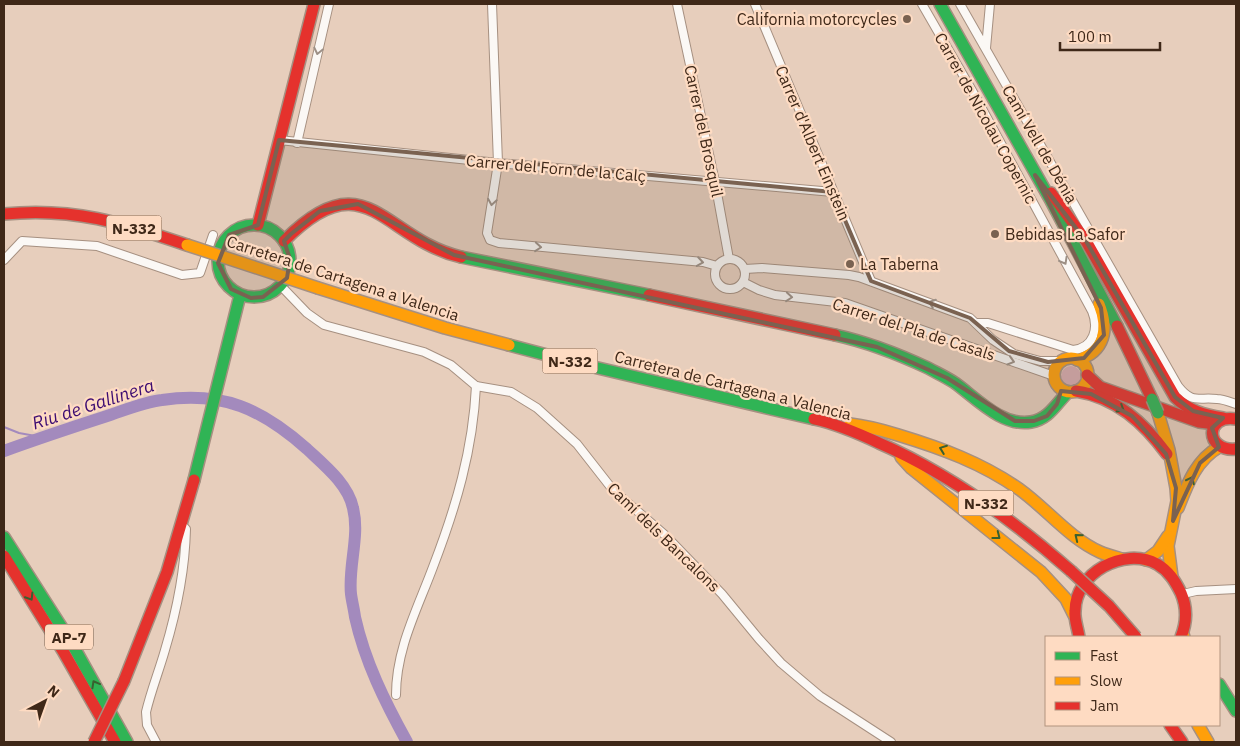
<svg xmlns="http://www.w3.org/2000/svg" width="1240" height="746" font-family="'IBM Plex Sans',sans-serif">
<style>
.green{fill:#d7acaf}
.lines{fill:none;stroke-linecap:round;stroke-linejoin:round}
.stream{stroke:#a38abd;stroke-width:2}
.river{stroke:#a38abd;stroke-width:12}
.street-casing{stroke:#a69081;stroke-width:10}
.fast-casing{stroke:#a69081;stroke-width:14}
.slow-casing{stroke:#a69081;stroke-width:14}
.jam-casing{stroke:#a69081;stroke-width:14}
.street{stroke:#fbf8f5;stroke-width:8}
.fast{stroke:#30b455;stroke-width:11}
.slow{stroke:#ff9f0a;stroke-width:11}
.jam{stroke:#e5322d;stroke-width:11}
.fast-bridge-casing{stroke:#a69081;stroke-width:14;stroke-linecap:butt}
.slow-bridge-casing{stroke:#a69081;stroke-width:14;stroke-linecap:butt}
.jam-bridge-casing{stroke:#a69081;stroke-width:14;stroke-linecap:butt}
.fast-bridge{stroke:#30b455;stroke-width:11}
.slow-bridge{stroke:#ff9f0a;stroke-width:11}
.jam-bridge{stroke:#e5322d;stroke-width:11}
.oneway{stroke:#9d9086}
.oneway2{stroke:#396030}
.marked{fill:#7a6251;fill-opacity:0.2;stroke:#7a6251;stroke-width:4;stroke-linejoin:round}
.poi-dot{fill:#7a6251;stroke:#fedbc2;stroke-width:2}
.labels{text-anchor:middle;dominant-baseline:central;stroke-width:4.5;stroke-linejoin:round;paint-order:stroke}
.shield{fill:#fedbc2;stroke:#785e4b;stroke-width:1}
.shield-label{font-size:15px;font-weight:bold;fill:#3f2818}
.poi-label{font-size:16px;fill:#3f2818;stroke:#fedbc2;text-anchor:start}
.street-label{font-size:16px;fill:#3f2818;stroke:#fedbc2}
.water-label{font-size:18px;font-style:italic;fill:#3c0c72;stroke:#fedbc2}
</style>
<rect width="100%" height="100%" fill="#e7cebc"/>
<circle class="green" cx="1071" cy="376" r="10"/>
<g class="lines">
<path class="stream" d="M 4,427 L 19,433 L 41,437"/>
<path class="river" d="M 4,451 C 37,439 70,428 104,417 C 123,411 143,402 162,400 C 223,391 262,409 307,449 C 324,465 348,484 353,508 C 360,536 348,566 351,594 C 352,602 354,609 355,617 C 365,662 385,702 407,742"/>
<g class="street-casing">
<g id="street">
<path d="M 492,4 L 498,163 L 487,233 L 490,240 L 499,243 L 703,262 L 717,266"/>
<path d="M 677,4 L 715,182 L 729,259"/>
<path d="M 755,4 L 871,281"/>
<path d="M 922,4 L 974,94 L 1092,311 C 1099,328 1094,348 1073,350 L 988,323 L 976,323"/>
<path d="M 960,4 L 1178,386 C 1192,404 1198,397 1217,399 C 1223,399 1230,402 1236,404"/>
<path d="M 986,48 L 990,4"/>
<path d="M 279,140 L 498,163 L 833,192"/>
<path d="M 297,143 L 329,4"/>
<circle cx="730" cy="274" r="15"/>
<path d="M 4,260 L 22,241 L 97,246 L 182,275 L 200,273 L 213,235"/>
<path d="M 745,269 L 762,268 L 849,275 L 859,277 L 970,318 L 993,340 L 1014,354 L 1040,361 L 1061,361"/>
<path d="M 743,282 L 759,290 L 775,295 L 845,303 L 1054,376"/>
<path d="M 281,286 L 307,313 L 324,325 L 424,352 L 451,365 L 476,386 L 511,392 L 537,408 L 577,444 L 613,490 L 665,535 L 722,594 L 759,639 L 781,663 L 820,696 L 891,742"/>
<path d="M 1183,594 L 1196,591 L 1236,589"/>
<path d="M 396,695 C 396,649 417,610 433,567 C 456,507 473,450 476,386"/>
<path d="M 156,742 L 147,725 L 146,712 C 151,691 159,671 165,650 C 177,610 185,570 186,529 L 181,524"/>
</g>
</g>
<g class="fast-casing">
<g id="fast">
<path d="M 940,4 L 1050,199 L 1117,326"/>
<circle cx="254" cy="261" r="36"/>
<path d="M 461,257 L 649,295"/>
<path d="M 835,335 C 867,342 898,354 928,368 C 937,373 946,377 955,383 C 976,398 1002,427 1031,422 C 1049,419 1056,404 1068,392"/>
<path d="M 509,345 L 581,364 L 814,419"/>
<path d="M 194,480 L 240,295"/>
<path d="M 4,537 L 71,642 L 127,742"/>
<path d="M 1219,684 L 1236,711"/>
</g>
</g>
<g class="slow-casing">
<g id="slow">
<path d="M 318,288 L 445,328 L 509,345"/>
<circle cx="1071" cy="375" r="17"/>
<path d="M 1077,360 C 1105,352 1109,329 1099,304"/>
<path d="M 1158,413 L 1169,450 L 1176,488 L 1177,501 L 1168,546 L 1172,577"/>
<path d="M 850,424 C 867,426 882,430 898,435 C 941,448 982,463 1019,489 C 1047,509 1069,538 1100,552 C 1107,555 1115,557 1122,559"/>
<path d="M 901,457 L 911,468 L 1041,572 L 1066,599 L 1074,615"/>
<path d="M 1178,508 C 1187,485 1196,460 1219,447"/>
<path d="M 1146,560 L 1158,551 L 1168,536"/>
<path d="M 1183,635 L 1184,637"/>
<path d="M 1198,725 L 1208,742"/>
</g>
</g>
<g class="jam-casing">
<g id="jam">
<path d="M 1051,193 L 1086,241 L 1175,397 C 1189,411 1204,415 1223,418"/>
<path d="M 4,214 C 74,207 122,223 187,245"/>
<path d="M 258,225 L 314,4"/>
<path d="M 284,241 C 366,158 383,239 461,257"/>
<path d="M 649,295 L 835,335"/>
<path d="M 1117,326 L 1152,399"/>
<path d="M 1087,375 L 1100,387 L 1199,422 L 1216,424"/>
<path d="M 1076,391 C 1116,397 1144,423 1167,454"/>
<path d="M 814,419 C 837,424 858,433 879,443 C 950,474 1013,520 1071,571"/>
<path d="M 1236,419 C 1204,414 1205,452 1236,449"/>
<path d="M 4,556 L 63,651 L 115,742"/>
<path d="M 1079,637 C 1078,629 1074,619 1075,611 C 1075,573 1124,546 1157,564 C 1169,571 1175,581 1181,593 C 1187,607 1187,622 1181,637"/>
<path d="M 124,681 L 167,572 L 194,480"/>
<path d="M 1170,725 L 1182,742"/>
</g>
</g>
<use href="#street" class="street"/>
<use href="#fast" class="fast"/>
<use href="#slow" class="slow"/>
<use href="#jam" class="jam"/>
<g class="fast-bridge-casing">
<path id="fast-bridge" d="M 1152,399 L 1158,413"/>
</g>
<g class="slow-bridge-casing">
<path id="slow-bridge" d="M 187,245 L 318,288"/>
</g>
<g class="jam-bridge-casing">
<g id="jam-bridge">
<path d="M 1071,571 L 1109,606 L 1136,637"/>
<path d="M 94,742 L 124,681"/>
</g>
</g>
<use href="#fast-bridge" class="fast-bridge"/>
<use href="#slow-bridge" class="slow-bridge"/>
<use href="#jam-bridge" class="jam-bridge"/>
</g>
<defs><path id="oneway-chevron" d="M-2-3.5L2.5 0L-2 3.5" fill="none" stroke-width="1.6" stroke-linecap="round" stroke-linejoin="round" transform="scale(1.25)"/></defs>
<g class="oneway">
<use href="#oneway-chevron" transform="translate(318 51) rotate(103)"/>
<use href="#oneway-chevron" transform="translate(492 202) rotate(99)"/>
<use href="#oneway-chevron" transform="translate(538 247) rotate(5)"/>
<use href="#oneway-chevron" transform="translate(1064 261) rotate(61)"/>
<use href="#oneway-chevron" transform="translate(700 262) rotate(9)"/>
<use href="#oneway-chevron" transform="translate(789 297) rotate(5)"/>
<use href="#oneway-chevron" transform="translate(932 303) rotate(-160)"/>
<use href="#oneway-chevron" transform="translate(1011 361) rotate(17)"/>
</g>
<g class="oneway2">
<use href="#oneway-chevron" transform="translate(1121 409) rotate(32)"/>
<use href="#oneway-chevron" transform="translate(943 449) rotate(-159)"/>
<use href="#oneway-chevron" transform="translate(1191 480) rotate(-63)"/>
<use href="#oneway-chevron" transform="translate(997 536) rotate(38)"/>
<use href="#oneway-chevron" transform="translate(1078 537) rotate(-141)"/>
<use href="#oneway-chevron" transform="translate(30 597) rotate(58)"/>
<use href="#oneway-chevron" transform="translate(95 684) rotate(-119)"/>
</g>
<path class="marked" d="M 279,140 L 833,192 L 871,281 L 970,318 L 1009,351 L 1048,362 L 1084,358 L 1104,335 L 1101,308 L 1035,175 L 1086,241 L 1175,397 L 1193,411 L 1223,418 L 1212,428 L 1219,447 L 1200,463 L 1173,521 L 1176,488 L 1166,454 L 1132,416 L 1091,394 L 1061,391 L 1057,404 L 1047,416 L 1034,421 L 1015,421 L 947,378 L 877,347 L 454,255 L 358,204 L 320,211 L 291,234 L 284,241 L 290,259 L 287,278 L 263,297 L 251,298 L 231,289 L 218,263 L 229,235 L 258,225 Z"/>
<g class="poi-dot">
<circle cx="907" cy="19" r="5"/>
<circle cx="995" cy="234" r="5"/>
<circle cx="850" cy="264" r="5"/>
</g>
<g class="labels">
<g class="shield">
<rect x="106.5" y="215.5" width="55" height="25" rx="4"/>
<rect x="542.5" y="348.5" width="55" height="25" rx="4"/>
<rect x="958.5" y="490.5" width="55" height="25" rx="4"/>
<rect x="45" y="624.5" width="48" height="25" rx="4"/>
</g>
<g class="shield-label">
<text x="134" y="228">N-332</text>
<text x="570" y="361">N-332</text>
<text x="986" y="503">N-332</text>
<text x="69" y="637">AP-7</text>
</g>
<g class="poi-label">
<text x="897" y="19" text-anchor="end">California motorcycles</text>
<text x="1005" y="234">Bebidas La Safor</text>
<text x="860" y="264">La Taberna</text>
</g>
<g class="street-label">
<text transform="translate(986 118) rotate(61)">Carrer de Nicolau Copernic</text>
<text transform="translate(704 131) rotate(78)">Carrer del Brosquil</text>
<text transform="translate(813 143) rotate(67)">Carrer d'Albert Einstein</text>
<text transform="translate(1040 144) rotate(60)">Camí Vell de Dénia</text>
<text transform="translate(556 168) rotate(5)">Carrer del Forn de la Calç</text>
<text transform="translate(343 278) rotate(18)">Carretera de Cartagena a Valencia</text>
<text transform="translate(914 329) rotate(18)">Carrer del Pla de Casals</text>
<text transform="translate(733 385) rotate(14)">Carretera de Cartagena a Valencia</text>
<text transform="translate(664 537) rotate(44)">Camí dels Bancalons</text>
</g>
<g class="water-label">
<text transform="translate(93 404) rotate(-18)">Riu de Gallinera</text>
</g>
</g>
<rect width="1240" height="746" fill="none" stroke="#3f2818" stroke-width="10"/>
<rect x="1045" y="636" width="175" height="90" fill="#fedbc2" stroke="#b2937e"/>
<rect x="1055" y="652" width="25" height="8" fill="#30b455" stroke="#b2937e"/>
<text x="1090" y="661" font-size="15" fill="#3f2818">Fast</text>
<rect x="1055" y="677" width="25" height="8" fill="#ff9f0a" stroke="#b2937e"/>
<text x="1090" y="686" font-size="15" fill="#3f2818">Slow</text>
<rect x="1055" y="702" width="25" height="8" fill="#e5322d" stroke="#b2937e"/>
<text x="1090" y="711" font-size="15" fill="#3f2818">Jam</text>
<g transform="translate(45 701) rotate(41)" stroke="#fedbc2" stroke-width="4" paint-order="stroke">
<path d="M0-4L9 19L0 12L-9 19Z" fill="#3f2818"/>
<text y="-8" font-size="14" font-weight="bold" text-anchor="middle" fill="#3f2818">N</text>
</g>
<path d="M1060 42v8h100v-8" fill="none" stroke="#3f2818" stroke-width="2.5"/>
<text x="1068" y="42" font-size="15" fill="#3f2818" stroke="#fedbc2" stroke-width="4" paint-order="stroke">100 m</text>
</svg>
